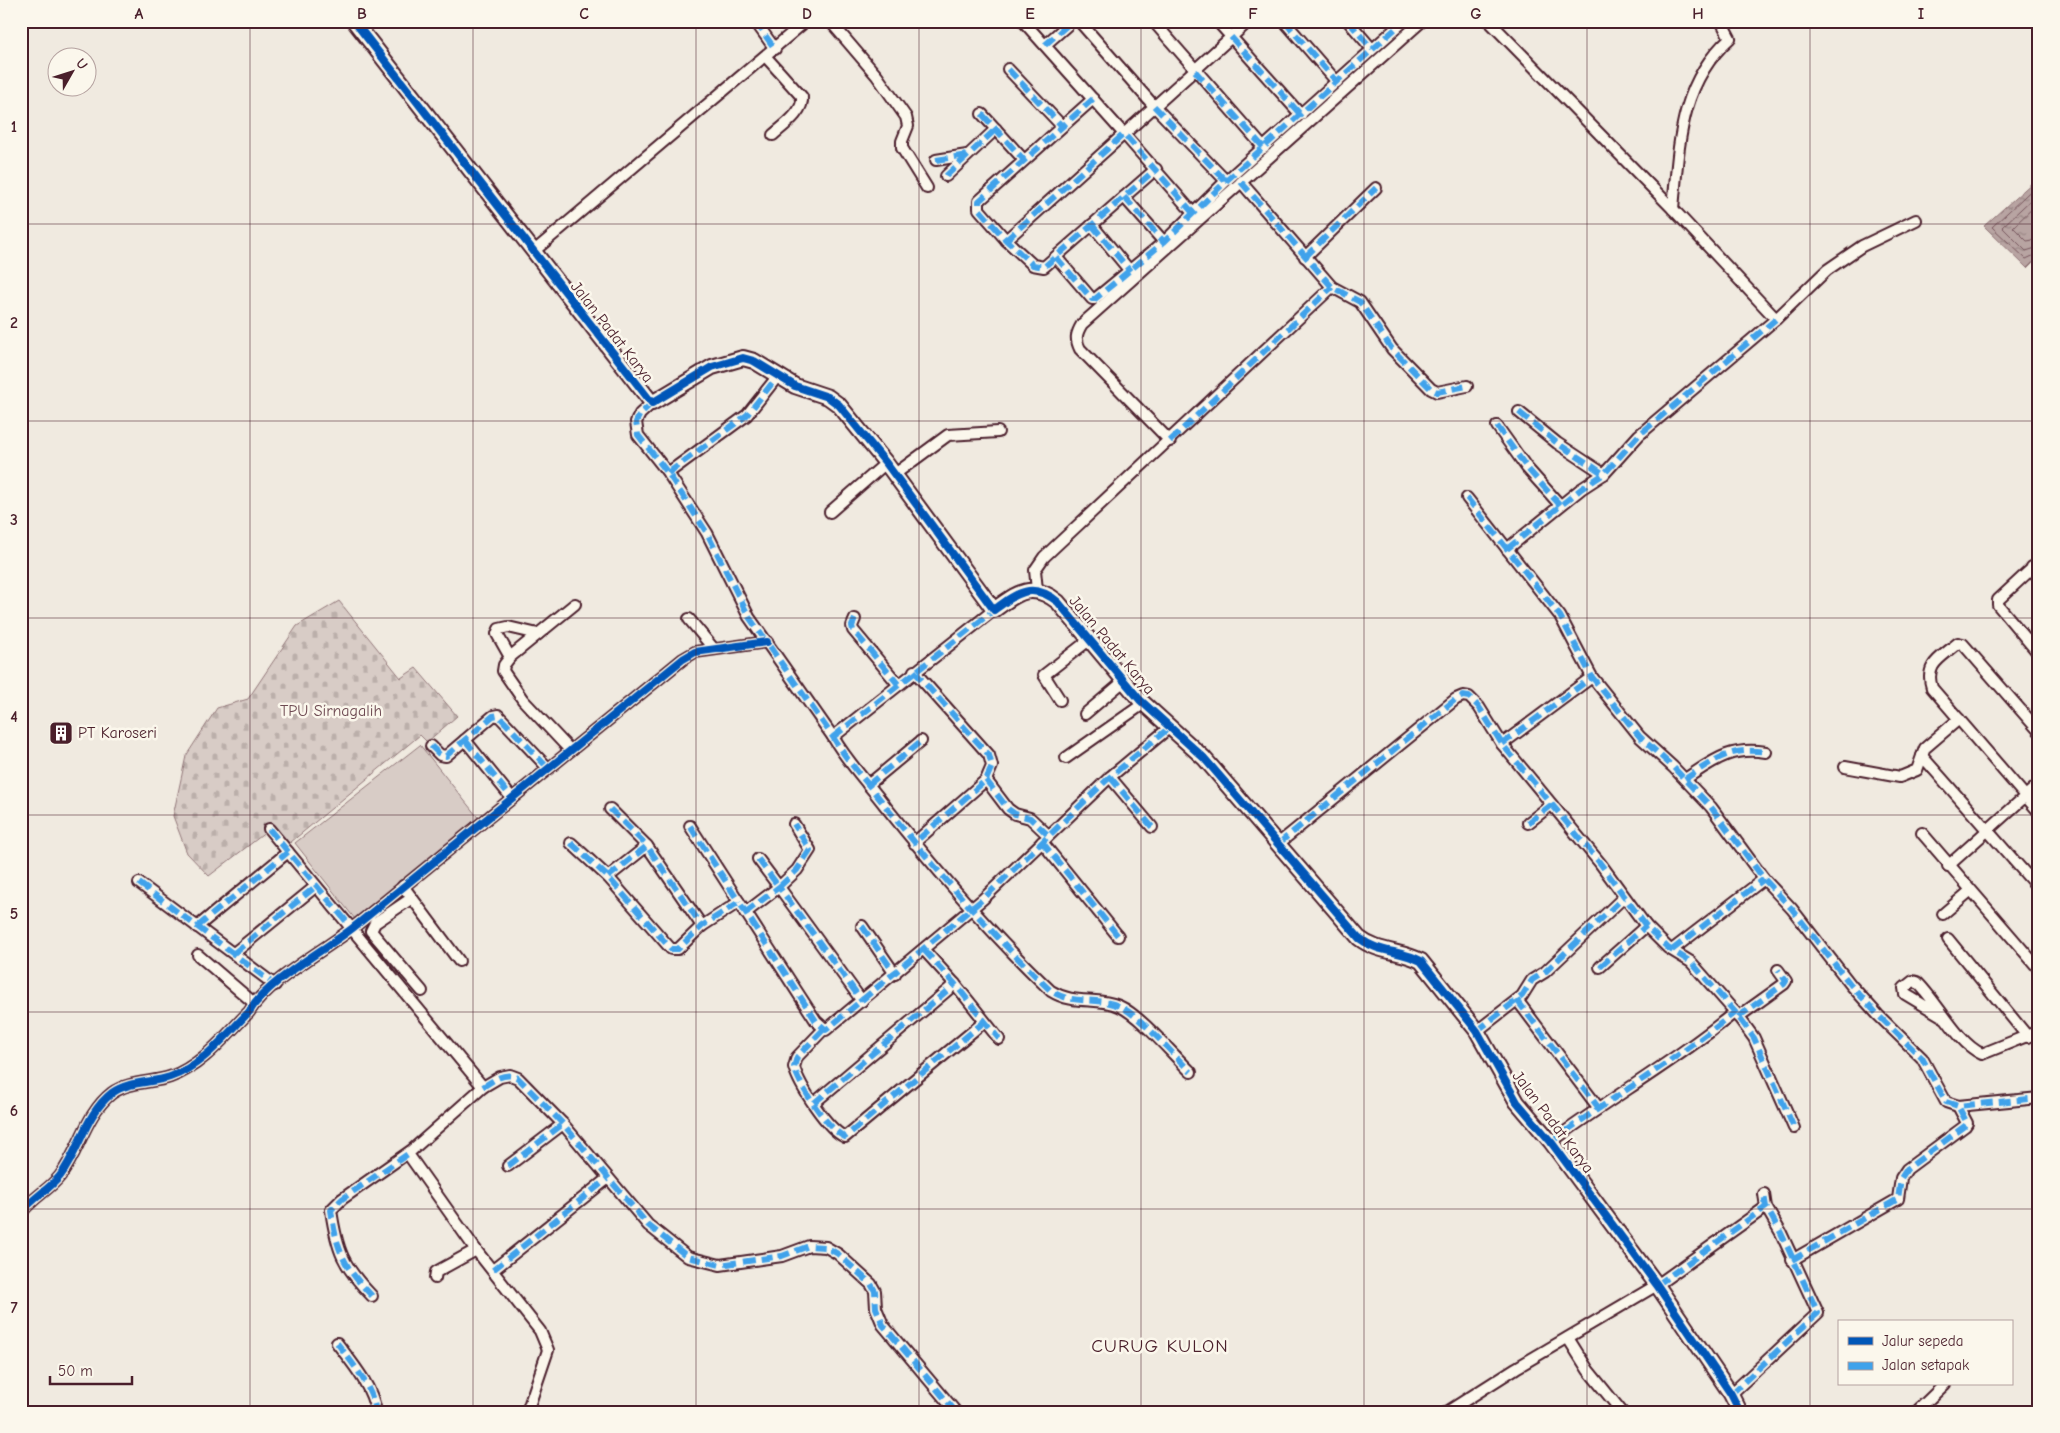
<svg xmlns="http://www.w3.org/2000/svg" width="2060" height="1433" font-family="'Comic Neue',sans-serif">
<style>
.green{fill:#d8ccc6;stroke:#917678}
.cemetery{fill:url(#cemetery-stones);stroke:#917678}
.water{fill:url(#water-ripples);stroke:#8c6f72}
.lines{fill:none;stroke-linecap:round;stroke-linejoin:round}
.shore{stroke:#76545b;stroke-width:1}
.street-casing{stroke:#4a1f2b;stroke-width:14}
.secondary-casing{stroke:#4a1f2b;stroke-width:18}
.street{stroke:#fbf7ec;stroke-width:10}
.secondary{stroke:#fbf7ec;stroke-width:14}
.quiet{stroke:#40a2eb;stroke-width:6;stroke-dasharray:12 6;stroke-linecap:butt}
.cycleway-casing{stroke:#fbf7ec;stroke-width:11}
.cycleway{stroke:#0057b8;stroke-width:8}
.grid{fill:none;stroke:#4a1f2b;stroke-width:1;stroke-opacity:0.55}
.labels{text-anchor:middle;dominant-baseline:central;stroke-width:5;stroke-linejoin:round;paint-order:stroke}
.street-label{font-size:16px;fill:#4a1f2b;stroke:#fbf7ec}
.park-label{font-size:16px;fill:#6e4a52;stroke:#fbf7ec}
.poi-label{font-size:16px;fill:#4a1f2b;stroke:#fbf7ec;text-anchor:start}
.quarter-label{font-size:19px;letter-spacing:1px;fill:#4a1f2b;stroke:#fbf7ec}
.neatline{fill:none;stroke:#4a1f2b;stroke-width:2}
.grid-label{font-size:16px;text-anchor:middle;font-weight:bold;fill:#4a1f2b}
</style>
<defs>
<pattern id="cemetery-stones" width="16" height="16" patternUnits="userSpaceOnUse" patternTransform="scale(1.25)"><rect width="16" height="16" fill="#d8ccc6"/><path d="M2 7V4a2 2 0 0 1 4 0v3zM10 15v-3a2 2 0 0 1 4 0v3z" fill="#bbafaa"/></pattern>
<pattern id="water-ripples" width="26" height="14" patternUnits="userSpaceOnUse" patternTransform="scale(1.25)"><rect width="26" height="14" fill="#b8a4a2"/><path d="M2 4q2-2 4 0t4 0M15 11q2-2 4 0t4 0" fill="none" stroke="#988584"/></pattern>
</defs>
<rect width="100%" height="100%" fill="#f0eae0"/>
<filter id="ink" filterUnits="userSpaceOnUse"><feTurbulence type="fractalNoise" baseFrequency=".02" numOctaves="2"/><feDisplacementMap in="SourceGraphic" scale="10" xChannelSelector="R" yChannelSelector="G"/><feConvolveMatrix kernelMatrix="1 2 1 2 8 2 1 2 1" color-interpolation-filters="sRGB"/></filter>
<g filter="url(#ink)">
<path class="green" d="M 420,745 L 480,820 L 355,919 L 295,843 Z"/>
<path class="cemetery" d="M 339,601 L 401,678 L 416,668 L 457,716 L 427,742 L 420,735 L 285,847 L 270,829 L 209,876 L 187,853 L 173,816 L 186,756 L 217,708 L 248,699 L 297,626 Z"/>
<path class="water" d="M 2039,167 L 2039,256 L 2027,268 L 1984,226 L 2034,181 Z"/>
<g class="lines">
<g class="shore">
<path d="M 2039,183 L 1992,227 L 2026,259 L 2039,253"/>
<path d="M 2039,192 L 2002,227 L 2026,251 L 2039,247"/>
<path d="M 2039,202 L 2013,227 L 2027,241 L 2039,239"/>
</g>
<g class="street-casing">
<g id="street">
<path d="M 755,21 L 775,49"/>
<path d="M 830,21 L 877,76 L 906,117 L 908,126 L 902,141 L 902,148 L 927,188"/>
<path d="M 1023,21 L 1124,134 L 1249,21"/>
<path d="M 1079,21 L 1154,106 L 1226,181"/>
<path d="M 1153,21 L 1264,148"/>
<path d="M 1217,21 L 1301,115"/>
<path d="M 1284,21 L 1337,82"/>
<path d="M 1348,21 L 1372,49"/>
<path d="M 1489,21 L 1673,209 L 1776,319"/>
<path d="M 1045,45 L 1072,21"/>
<path d="M 766,57 L 802,97 C 804,112 783,126 773,135"/>
<path d="M 1008,69 L 1061,125"/>
<path d="M 1093,99 L 979,201 L 979,209 L 1006,240 L 1033,265 L 1044,267 L 1156,169"/>
<path d="M 982,114 L 1024,160"/>
<path d="M 936,160 L 967,155"/>
<path d="M 946,176 L 996,129"/>
<path d="M 1241,182 L 1332,287 L 1360,302 L 1392,349 L 1431,389 L 1437,392 L 1467,386"/>
<path d="M 1124,197 L 1164,242"/>
<path d="M 1673,209 C 1679,145 1679,84 1730,38 L 1721,21"/>
<path d="M 1092,225 L 1130,271"/>
<path d="M 1006,240 L 1124,134 L 1193,213"/>
<path d="M 533,252 L 806,21"/>
<path d="M 1056,257 L 1092,299 L 1095,299 L 1164,242 L 1226,181 L 1404,21"/>
<path d="M 1305,257 L 1376,188"/>
<path d="M 652,403 L 640,414 L 636,422 L 638,435 L 668,473 L 707,533 L 749,617 L 833,737 C 848,763 868,783 886,807 C 937,871 991,934 1051,991 C 1075,1006 1096,996 1119,1006 C 1140,1015 1173,1055 1191,1072"/>
<path d="M 1519,412 L 1557,443 L 1604,474"/>
<path d="M 1497,426 L 1527,468 L 1560,505"/>
<path d="M 1170,441 L 1080,349 C 1075,339 1076,334 1082,324 L 1422,21"/>
<path d="M 668,473 L 747,415 L 777,377"/>
<path d="M 895,474 L 948,435 L 998,432"/>
<path d="M 1467,498 L 1560,616 L 1592,677 L 1640,737 L 1673,767 L 1711,807 L 1764,879 L 1792,909 L 1851,985 L 1878,1015 L 1922,1058 L 1946,1102 L 1958,1106 L 2039,1098"/>
<path d="M 830,512 L 886,463"/>
<path d="M 1507,549 L 1581,489 L 1604,474 L 1639,435 L 1776,319 L 1827,270 L 1862,246 L 1916,220"/>
<path d="M 2039,562 L 1998,600 L 1998,605 L 2039,654"/>
<path d="M 2032,567 L 2039,575"/>
<path d="M 1037,590 L 1035,570 L 1044,557 L 1332,287"/>
<path d="M 689,619 L 713,648"/>
<path d="M 855,619 L 852,626 L 853,630 L 898,684"/>
<path d="M 510,657 L 497,634 L 499,629 L 508,627 L 538,634"/>
<path d="M 914,671 L 989,755 L 992,766 L 986,780 L 914,843"/>
<path d="M 1060,700 L 1044,675 L 1089,640"/>
<path d="M 1085,714 L 1124,681"/>
<path d="M 2039,731 L 1963,644 L 1958,643 C 1941,658 1924,664 1932,688 L 2039,812"/>
<path d="M 833,737 L 994,610"/>
<path d="M 465,740 L 511,797"/>
<path d="M 1502,744 L 1592,677"/>
<path d="M 431,746 L 440,755 L 446,756 L 493,716 L 498,715 L 547,767"/>
<path d="M 569,749 L 523,700 L 503,671 L 504,665 L 510,657 L 575,604"/>
<path d="M 1922,756 L 1925,748 L 1959,719"/>
<path d="M 1066,758 L 1143,704"/>
<path d="M 1845,767 L 1900,777 L 1917,770 L 1922,756 L 2039,889"/>
<path d="M 1110,777 L 1152,827"/>
<path d="M 1685,779 C 1713,761 1730,746 1766,752"/>
<path d="M 986,780 L 1008,809 L 1015,814 L 1030,818 L 1048,835"/>
<path d="M 868,785 L 921,741"/>
<path d="M 610,809 L 647,846"/>
<path d="M 1528,823 L 1551,805"/>
<path d="M 690,826 L 739,902"/>
<path d="M 269,829 L 483,1087"/>
<path d="M 1922,833 L 2039,969"/>
<path d="M 1042,842 L 1118,936"/>
<path d="M 571,843 L 608,877 L 671,949 L 678,949 L 702,926 L 739,902 L 816,1021 L 826,1030 L 983,899 L 1110,777 L 1170,727"/>
<path d="M 1278,844 L 1456,699 L 1463,696 L 1469,697 L 1479,707 L 1502,744 L 1600,863 L 1646,926 L 1668,948 L 1691,962 L 1735,1012 L 1754,1038 L 1794,1128"/>
<path d="M 758,859 L 779,887 L 797,870 L 810,850 L 794,824"/>
<path d="M 1948,866 L 2039,784"/>
<path d="M 608,877 L 647,846 L 702,926"/>
<path d="M 139,883 L 275,985"/>
<path d="M 403,886 L 459,961"/>
<path d="M 412,898 L 375,923 L 371,931 L 422,991"/>
<path d="M 745,913 L 779,887 L 862,1001"/>
<path d="M 1943,914 L 1970,891"/>
<path d="M 862,926 L 895,974"/>
<path d="M 197,927 L 288,852"/>
<path d="M 1948,939 L 2028,1037"/>
<path d="M 924,950 L 955,984 L 999,1039"/>
<path d="M 1672,950 L 1764,879"/>
<path d="M 234,953 L 315,887"/>
<path d="M 198,955 L 254,1003"/>
<path d="M 1600,967 L 1646,926"/>
<path d="M 1517,1000 L 1598,1107"/>
<path d="M 1738,1017 L 1784,984 L 1786,981 L 1778,970"/>
<path d="M 1945,1018 L 1905,994 L 1904,988 L 1913,981 L 1917,982 C 1937,1001 1957,1043 1982,1054 L 2039,1031"/>
<path d="M 823,1030 L 797,1057 L 794,1067 C 799,1085 827,1129 845,1137 L 984,1022"/>
<path d="M 1477,1031 L 1522,996 L 1532,980 L 1545,972 L 1624,897"/>
<path d="M 814,1103 L 955,984"/>
<path d="M 1551,1142 C 1612,1097 1677,1060 1735,1012"/>
<path d="M 408,1154 L 476,1250 L 540,1331 L 548,1350 L 527,1412"/>
<path d="M 508,1166 L 563,1124"/>
<path d="M 21,1213 C 32,1198 49,1190 60,1176 C 80,1150 85,1114 112,1093 C 128,1081 152,1083 170,1077 C 202,1066 226,1035 249,1012 C 268,980 324,951 354,927 C 464,838 573,748 683,659 L 695,652 L 767,642"/>
<path d="M 1792,1260 L 1898,1199 L 1901,1178 L 1907,1169 L 1965,1126 L 1967,1123 L 1958,1106"/>
<path d="M 493,1270 L 607,1179"/>
<path d="M 435,1278 L 436,1272 L 476,1250"/>
<path d="M 372,1296 C 343,1266 337,1251 331,1210 L 342,1199 L 412,1150 L 483,1087 L 500,1077 L 510,1075 L 518,1078 L 563,1124 L 648,1225 L 688,1257 L 720,1265 L 782,1256 L 809,1246 L 826,1247 L 838,1254 L 871,1284 L 875,1291 L 876,1308 L 883,1325 L 956,1412"/>
<path d="M 1568,1338 L 1588,1370 L 1622,1412"/>
<path d="M 337,1343 C 353,1364 372,1386 376,1412"/>
<path d="M 1731,1394 L 1818,1313 L 1781,1233 L 1766,1207 L 1764,1194"/>
<path d="M 1447,1412 L 1516,1368 L 1657,1285 L 1766,1207"/>
<path d="M 1916,1412 L 1945,1384"/>
</g>
</g>
<g class="secondary-casing">
<path id="secondary" d="M 354,21 L 652,403 L 712,367 L 743,358 L 754,361 L 795,386 L 828,397 L 839,405 L 886,463 L 994,610 C 1017,593 1032,581 1058,602 L 1140,700 L 1204,758 L 1359,938 C 1378,953 1400,950 1421,961 L 1477,1031 L 1517,1102 L 1551,1142 L 1657,1285 L 1731,1394 L 1740,1412"/>
</g>
<use href="#street" class="street"/>
<use href="#secondary" class="secondary"/>
<g class="quiet">
<path d="M 755,21 L 775,49"/>
<path d="M 1284,21 L 1337,82"/>
<path d="M 1348,21 L 1372,49"/>
<path d="M 1231,37 L 1301,115"/>
<path d="M 1045,45 L 1072,21"/>
<path d="M 1008,69 L 1061,125"/>
<path d="M 1195,71 L 1264,148"/>
<path d="M 1093,99 L 979,201 L 979,209 L 1006,240 L 1033,265 L 1044,267 L 1156,169"/>
<path d="M 1154,106 L 1226,181"/>
<path d="M 982,114 L 1024,160"/>
<path d="M 936,160 L 967,155"/>
<path d="M 946,176 L 996,129"/>
<path d="M 1241,182 L 1332,287 L 1360,302 L 1392,349 L 1431,389 L 1437,392 L 1467,386"/>
<path d="M 1124,197 L 1164,242"/>
<path d="M 1092,225 L 1130,271"/>
<path d="M 1006,240 L 1124,134 L 1193,213"/>
<path d="M 1056,257 L 1092,299 L 1095,299 L 1164,242 L 1226,181 L 1404,21"/>
<path d="M 1305,257 L 1376,188"/>
<path d="M 652,403 L 640,414 L 636,422 L 638,435 L 668,473 L 707,533 L 749,617 L 833,737 C 848,763 868,783 886,807 C 937,871 991,934 1051,991 C 1075,1006 1096,996 1119,1006 C 1140,1015 1173,1055 1191,1072"/>
<path d="M 1519,412 L 1557,443 L 1604,474"/>
<path d="M 1497,426 L 1527,468 L 1560,505"/>
<path d="M 1170,441 L 1332,287"/>
<path d="M 668,473 L 747,415 L 777,377"/>
<path d="M 1467,498 L 1560,616 L 1592,677 L 1640,737 L 1673,767 L 1711,807 L 1764,879 L 1792,909 L 1851,985 L 1878,1015 L 1922,1058 L 1946,1102 L 1958,1106 L 2039,1098"/>
<path d="M 1507,549 L 1581,489 L 1604,474 L 1639,435 L 1776,319"/>
<path d="M 855,619 L 852,626 L 853,630 L 898,684"/>
<path d="M 914,671 L 989,755 L 992,766 L 986,780 L 914,843"/>
<path d="M 833,737 L 994,610"/>
<path d="M 465,740 L 511,797"/>
<path d="M 1502,744 L 1592,677"/>
<path d="M 431,746 L 440,755 L 446,756 L 493,716 L 498,715 L 547,767"/>
<path d="M 1110,777 L 1152,827"/>
<path d="M 1685,779 C 1713,761 1730,746 1766,752"/>
<path d="M 986,780 L 1008,809 L 1015,814 L 1030,818 L 1048,835"/>
<path d="M 868,785 L 921,741"/>
<path d="M 610,809 L 647,846"/>
<path d="M 1528,823 L 1551,805"/>
<path d="M 690,826 L 739,902"/>
<path d="M 269,829 L 352,928"/>
<path d="M 1042,842 L 1118,936"/>
<path d="M 571,843 L 608,877 L 671,949 L 678,949 L 702,926 L 739,902 L 816,1021 L 826,1030 L 983,899 L 1110,777 L 1170,727"/>
<path d="M 1278,844 L 1456,699 L 1463,696 L 1469,697 L 1479,707 L 1502,744 L 1600,863 L 1646,926 L 1668,948 L 1691,962 L 1735,1012 L 1754,1038 L 1794,1128"/>
<path d="M 758,859 L 779,887 L 797,870 L 810,850 L 794,824"/>
<path d="M 608,877 L 647,846 L 702,926"/>
<path d="M 139,883 L 275,985"/>
<path d="M 745,913 L 779,887 L 862,1001"/>
<path d="M 862,926 L 895,974"/>
<path d="M 197,927 L 288,852"/>
<path d="M 924,950 L 955,984 L 999,1039"/>
<path d="M 1672,950 L 1764,879"/>
<path d="M 234,953 L 315,887"/>
<path d="M 1600,967 L 1646,926"/>
<path d="M 1517,1000 L 1598,1107"/>
<path d="M 1738,1017 L 1784,984 L 1786,981 L 1778,970"/>
<path d="M 823,1030 L 797,1057 L 794,1067 C 799,1085 827,1129 845,1137 L 984,1022"/>
<path d="M 1477,1031 L 1522,996 L 1532,980 L 1545,972 L 1624,897"/>
<path d="M 483,1087 C 494,1080 505,1071 518,1078 L 563,1124 L 648,1225 L 688,1257 L 720,1265 L 782,1256 L 809,1246 L 826,1247 L 838,1254 L 871,1284 L 875,1291 L 876,1308 L 883,1325 L 956,1412"/>
<path d="M 814,1103 L 955,984"/>
<path d="M 1551,1142 C 1612,1097 1677,1060 1735,1012"/>
<path d="M 508,1166 L 563,1124"/>
<path d="M 1792,1260 L 1898,1199 L 1901,1178 L 1907,1169 L 1965,1126 L 1967,1123 L 1958,1106"/>
<path d="M 493,1270 L 607,1179"/>
<path d="M 1657,1285 L 1766,1207"/>
<path d="M 372,1296 C 343,1266 337,1251 331,1210 L 342,1199 L 408,1154"/>
<path d="M 337,1343 C 353,1364 372,1386 376,1412"/>
<path d="M 1731,1394 L 1818,1313 L 1781,1233 L 1766,1207 L 1764,1194"/>
</g>
<g class="cycleway-casing">
<g id="cycleway">
<path d="M 354,21 L 652,403 L 712,367 L 743,358 L 754,361 L 795,386 L 828,397 L 839,405 L 886,463 L 994,610 C 1017,593 1032,581 1058,602 L 1140,700 L 1204,758 L 1359,938 C 1378,953 1400,950 1421,961 L 1477,1031 L 1517,1102 L 1551,1142 L 1657,1285 L 1731,1394 L 1740,1412"/>
<path d="M 21,1213 C 32,1198 49,1190 60,1176 C 80,1150 85,1114 112,1093 C 128,1081 152,1083 170,1077 C 202,1066 226,1035 249,1012 C 268,980 324,951 354,927 C 464,838 573,748 683,659 L 695,652 L 767,642"/>
</g>
</g>
<use href="#cycleway" class="cycleway"/>
</g>
</g>
<path class="grid" d="M 250,21 L 250,1412M 473,21 L 473,1412M 696,21 L 696,1412M 919,21 L 919,1412M 1141,21 L 1141,1412M 1364,21 L 1364,1412M 1587,21 L 1587,1412M 1810,21 L 1810,1412M 21,224 L 2039,224M 21,421 L 2039,421M 21,618 L 2039,618M 21,815 L 2039,815M 21,1012 L 2039,1012M 21,1209 L 2039,1209"/>
<defs>
<g id="building-square" transform="scale(1.25)"><rect x="-9" y="-9" width="18" height="18" rx="4" fill="#4a1f2b" stroke="#fbf7ec"/><path d="M-4-6H4V6H1V3H-1V6H-4ZM-2.5-4.3h1.7v1.8h-1.7ZM.8-4.3h1.7v1.8H.8ZM-2.5-1h1.7V.8h-1.7ZM.8-1h1.7V.8H.8Z" fill="#fff"/></g>
</defs>
<g fill-rule="evenodd">
<use href="#building-square" x="61" y="733"/>
</g>
<g class="labels">
<g class="street-label">
<text transform="translate(612 332) rotate(52)">Jalan Padat Karya</text>
<text transform="translate(1112 645) rotate(50)">Jalan Padat Karya</text>
<text transform="translate(1553 1122) rotate(53)">Jalan Padat Karya</text>
</g>
<g class="park-label">
<text x="331" y="711">TPU Sirnagalih</text>
</g>
<g class="poi-label">
<text x="78" y="733">PT Karoseri</text>
</g>
<g class="quarter-label">
<text x="1160" y="1346">CURUG KULON</text>
</g>
</g>
<rect width="2060" height="1433" fill="none" stroke="#fbf7ec" stroke-width="55"/>
<rect x="1838" y="1320" width="175" height="65" fill="#fbf7ec" stroke="#b4a19f"/>
<rect x="1848" y="1337" width="25" height="8" fill="#0057b8" stroke="#b4a19f"/>
<text x="1882" y="1346" font-size="15" fill="#4a1f2b">Jalur sepeda</text>
<rect x="1848" y="1362" width="25" height="8" fill="#40a2eb" stroke="#b4a19f"/>
<text x="1882" y="1370" font-size="15" fill="#4a1f2b">Jalan setapak</text>
<g transform="translate(72 72) rotate(51)"><circle r="24" fill="#fbf7ec" stroke="#b4a19f"/>
<path d="M0-4L9 19L0 12L-9 19Z" fill="#4a1f2b"/>
<text y="-8" font-size="14" font-weight="bold" text-anchor="middle" fill="#4a1f2b">U</text>
</g>
<path d="M50 1376v8h82v-8" fill="none" stroke="#4a1f2b" stroke-width="2.5"/>
<text x="58" y="1376" font-size="15" fill="#4a1f2b" stroke="#fbf7ec" stroke-width="4" paint-order="stroke">50 m</text>
<rect x="28" y="28" width="2004" height="1378" class="neatline"/>
<g class="grid-label">
<text x="139" y="19">A</text>
<text x="362" y="19">B</text>
<text x="584" y="19">C</text>
<text x="807" y="19">D</text>
<text x="1030" y="19">E</text>
<text x="1253" y="19">F</text>
<text x="1476" y="19">G</text>
<text x="1698" y="19">H</text>
<text x="1921" y="19">I</text>
<text x="14" y="132">1</text>
<text x="14" y="328">2</text>
<text x="14" y="525">3</text>
<text x="14" y="722">4</text>
<text x="14" y="919">5</text>
<text x="14" y="1116">6</text>
<text x="14" y="1313">7</text>
</g>
</svg>
